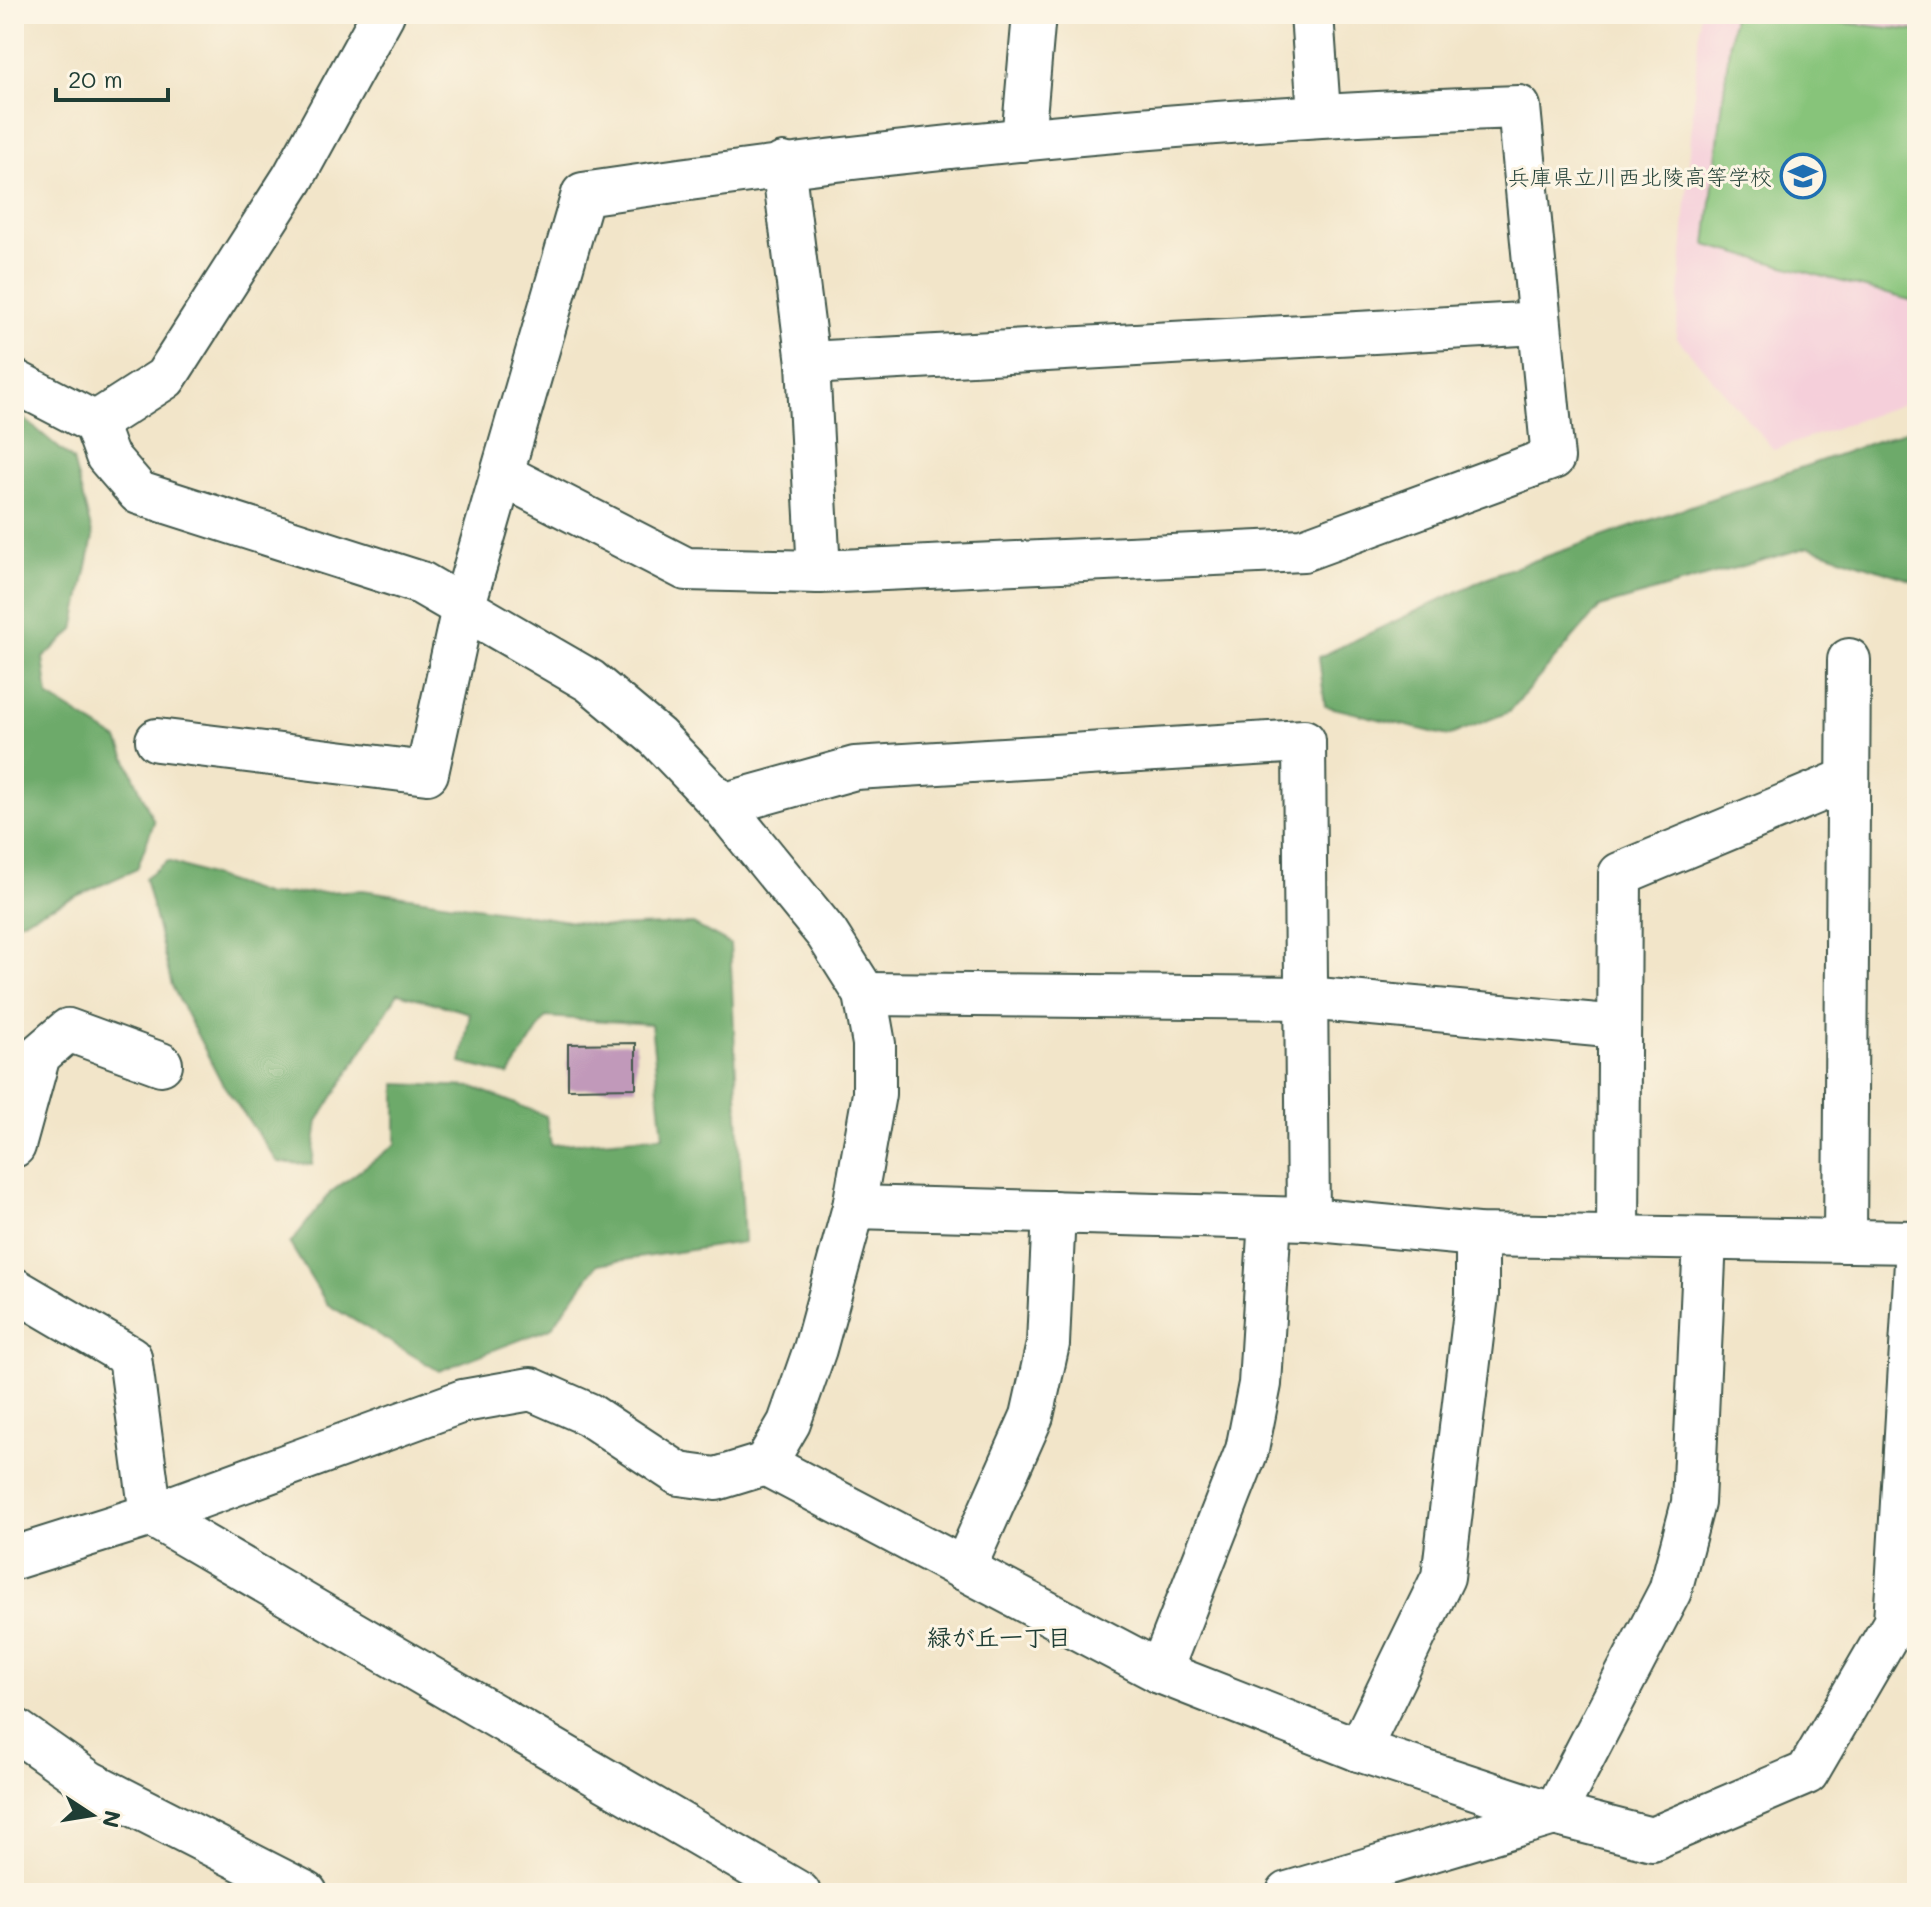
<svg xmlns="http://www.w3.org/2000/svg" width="1931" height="1907" font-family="Mali,'Klee One',sans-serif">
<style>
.built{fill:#f5cfda}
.green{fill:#87c47a;stroke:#538057;stroke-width:2}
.forest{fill:#6daa6a;stroke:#46744f;stroke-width:2}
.building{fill:#c199ba}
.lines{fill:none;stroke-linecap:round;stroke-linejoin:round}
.minor-casing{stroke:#3f564a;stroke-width:46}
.minor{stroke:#fff;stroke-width:42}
.labels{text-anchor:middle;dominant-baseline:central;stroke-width:6;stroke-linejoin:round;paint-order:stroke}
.poi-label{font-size:22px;fill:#1f3d34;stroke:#fcf5e5;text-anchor:end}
.neighbourhood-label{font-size:24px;font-weight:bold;fill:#1f3d34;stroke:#fcf5e5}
</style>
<rect width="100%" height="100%" fill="#fcf5e5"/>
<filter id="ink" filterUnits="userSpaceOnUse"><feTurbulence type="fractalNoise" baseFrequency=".0125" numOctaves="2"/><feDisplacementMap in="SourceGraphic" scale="16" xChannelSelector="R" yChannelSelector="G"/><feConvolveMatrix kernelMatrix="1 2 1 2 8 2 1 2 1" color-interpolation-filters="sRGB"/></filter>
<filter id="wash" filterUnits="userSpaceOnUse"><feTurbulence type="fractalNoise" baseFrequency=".006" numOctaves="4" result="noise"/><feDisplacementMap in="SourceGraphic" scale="32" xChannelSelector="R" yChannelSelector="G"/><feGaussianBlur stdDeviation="1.8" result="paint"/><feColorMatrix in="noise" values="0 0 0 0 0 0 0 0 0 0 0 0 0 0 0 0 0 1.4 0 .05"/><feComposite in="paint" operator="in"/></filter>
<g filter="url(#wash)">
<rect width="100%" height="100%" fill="#f2e5c9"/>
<path class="built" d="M 1700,14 L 1917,14 L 1917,399 L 1774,450 L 1676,337 Z"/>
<path class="green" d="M 1733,14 L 1763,14 L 1917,31 L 1917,302 L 1706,245 Z"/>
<g class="forest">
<path d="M 14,410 L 73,460 L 93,537 L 74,630 L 43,658 L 48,696 L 118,740 L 154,822 L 137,869 L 14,924 Z"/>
<path d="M 1917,427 L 1917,582 L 1809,547 L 1600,607 L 1509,712 L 1448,736 L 1325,706 L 1319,657 L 1493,575 Z"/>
<path d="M 168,861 L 267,895 L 363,890 L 608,927 L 693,924 L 730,944 L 744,1242 L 598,1264 L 551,1328 L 439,1371 L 327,1304 L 290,1244 L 331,1192 L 396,1144 L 396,1084 L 473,1087 L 546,1116 L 551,1145 L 663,1136 L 651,1024 L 546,1017 L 509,1075 L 461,1063 L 470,1013 L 398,993 L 318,1121 L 312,1165 L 278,1162 L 222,1083 L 172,986 L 145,878 Z"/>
</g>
<g id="blocks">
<path class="building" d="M 636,1043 L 636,1088 L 568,1089 L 568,1044 Z"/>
</g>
</g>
<g filter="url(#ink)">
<use href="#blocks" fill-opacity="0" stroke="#3f564a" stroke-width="2"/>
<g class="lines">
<g class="minor-casing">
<g id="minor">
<path d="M 1312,14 L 1319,113"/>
<path d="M 1023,140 L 1034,14"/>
<path d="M 783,164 L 808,363 L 819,572"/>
<path d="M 808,363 L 1538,323"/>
<path d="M 14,381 L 95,423 L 107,456 L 139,493 L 421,583 L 590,681 L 657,737 L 722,805 L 827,934 L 865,994 L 874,1044 L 874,1094 L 854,1207 L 815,1349 L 789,1423 L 765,1464 L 716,1479 L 679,1474 L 588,1414 L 531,1389 L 463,1401 L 151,1515 L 14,1558"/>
<path d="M 95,423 L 165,378 L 293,178 L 383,14"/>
<path d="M 157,740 L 427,773 L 463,608 L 583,194 C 893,148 1205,117 1519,107 L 1553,458 L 1303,550 L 819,572 L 686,569 L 503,475"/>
<path d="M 722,805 L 855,768 L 1304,741 L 1308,1219"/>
<path d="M 865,994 L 1307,998 L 1619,1027"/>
<path d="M 14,1146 L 39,1055 L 68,1030 L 161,1064"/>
<path d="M 854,1207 L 1308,1219 L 1477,1235 L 1917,1242"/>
<path d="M 1618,1237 L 1620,874 L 1848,779"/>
<path d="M 1845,1241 L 1849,660"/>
<path d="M 14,1289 L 130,1357 L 151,1515 L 799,1893"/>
<path d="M 765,1464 L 1160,1672 L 1359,1750 L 1554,1814 L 1670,1591 L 1693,1503 L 1705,1239"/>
<path d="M 964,1569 L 1032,1416 L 1048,1344 L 1054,1212"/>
<path d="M 1160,1672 L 1247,1450 L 1260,1384 L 1270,1218"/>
<path d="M 14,1729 L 89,1782 L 306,1893"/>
<path d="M 1359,1750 L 1443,1577 L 1477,1295 L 1477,1235"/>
<path d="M 1288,1893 L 1554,1814 L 1652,1839 L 1807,1773 L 1895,1622 L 1917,1245"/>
</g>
</g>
<use href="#minor" class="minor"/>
</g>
</g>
<defs>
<g id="school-ring" transform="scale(2.3)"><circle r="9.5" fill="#fcf5e5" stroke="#1f6fb2" stroke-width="1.5"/><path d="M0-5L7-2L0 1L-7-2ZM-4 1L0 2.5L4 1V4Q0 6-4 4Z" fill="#1f6fb2"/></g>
</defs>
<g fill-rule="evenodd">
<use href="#school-ring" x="1803" y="176"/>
</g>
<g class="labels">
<g class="poi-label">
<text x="1772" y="176">兵庫県立川西北陵高等学校</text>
</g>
<g class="neighbourhood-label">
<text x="999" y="1636">緑が丘一丁目</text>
</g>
</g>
<rect width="1931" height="1907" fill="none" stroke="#fcf5e5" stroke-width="48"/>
<g transform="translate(92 1815) rotate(102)" stroke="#fcf5e5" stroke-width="6" paint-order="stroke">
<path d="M0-6L14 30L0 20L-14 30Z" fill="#1f3d34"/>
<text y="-12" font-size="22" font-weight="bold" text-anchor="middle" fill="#1f3d34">N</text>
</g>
<path d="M56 88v12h112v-12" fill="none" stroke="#1f3d34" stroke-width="4"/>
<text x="68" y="88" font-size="24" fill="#1f3d34" stroke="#fcf5e5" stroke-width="6" paint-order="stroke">20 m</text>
</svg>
